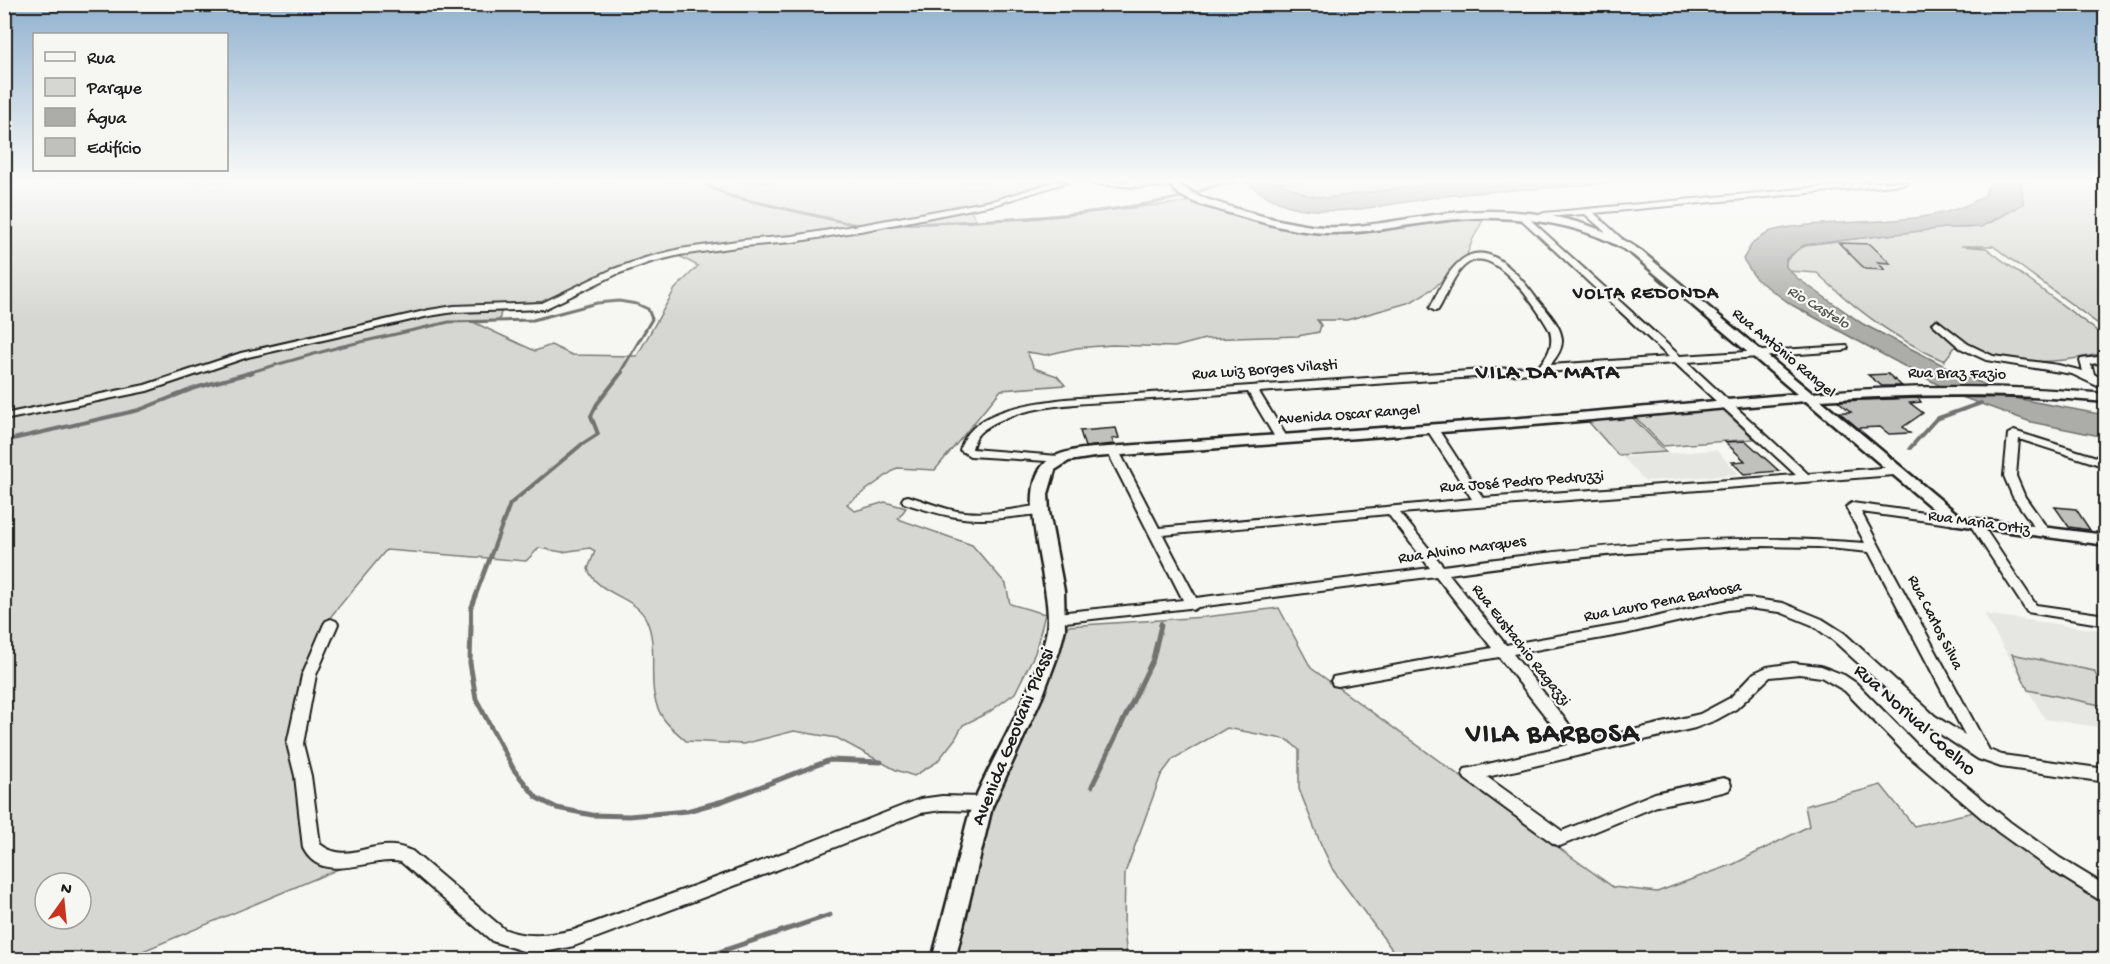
<svg xmlns="http://www.w3.org/2000/svg" width="2110" height="964" font-family="'Gochi Hand',sans-serif">
<style>
.built{fill:#e6e6e2}
.green{fill:#d6d6d2;stroke:#797977;stroke-width:1.5;fill-rule:evenodd}
.water{fill:#acaca9;stroke:#727271;stroke-width:1.5}
.lines{fill:none;stroke-linecap:round;stroke-linejoin:round}
.stream-far2{stroke:#727271;stroke-width:3}
.stream-far1{stroke:#727271;stroke-width:4}
.stream{stroke:#727271;stroke-width:5}
.building{fill:#c0c0bd;stroke:#1c1c1c;stroke-width:1.5}
.minor-casing{stroke:#1c1c1c;stroke-width:4}
.major-casing{stroke:#1c1c1c;stroke-width:5}
.minor{fill:#f6f6f2;fill-rule:evenodd}
.major{fill:#f6f6f2;fill-rule:evenodd}
.labels{text-anchor:middle;dominant-baseline:central;stroke-width:4.5;stroke-linejoin:round;paint-order:stroke}
.far-water-label{font-size:15px;font-style:italic;fill:#565654;stroke:#f6f6f2}
.street-label{font-size:16px;fill:#1c1c1c;stroke:#f6f6f2}
.far-district-label{font-size:18px;font-weight:bold;letter-spacing:1.5px;fill:#1c1c1c;stroke:#f6f6f2}
.near-street-label{font-size:20px;fill:#1c1c1c;stroke:#f6f6f2}
.district-label{font-size:22px;font-weight:bold;letter-spacing:1.5px;fill:#1c1c1c;stroke:#f6f6f2}
.near-district-label{font-size:27px;font-weight:bold;letter-spacing:1.5px;fill:#1c1c1c;stroke:#f6f6f2}
</style>
<rect width="100%" height="100%" fill="#f6f6f2"/>
<filter id="ink" filterUnits="userSpaceOnUse"><feTurbulence type="fractalNoise" baseFrequency=".0167" numOctaves="2"/><feDisplacementMap in="SourceGraphic" scale="12" xChannelSelector="R" yChannelSelector="G"/><feConvolveMatrix kernelMatrix="1 2 1 2 8 2 1 2 1" color-interpolation-filters="sRGB"/></filter>
<g filter="url(#ink)">
<g class="built">
<path d="M 1716,450 L 1739,474 L 1645,481 L 1623,457 Z"/>
<path d="M 1984,614 L 2105,631 L 2105,728 L 2045,719 Z"/>
</g>
<g class="green">
<path d="M 5,182 L 1058,182 L 1020,198 L 970,210 L 977,221 L 1029,219 L 1187,202 L 1189,198 L 1284,226 L 1357,230 L 1484,218 L 1473,239 L 1466,257 L 1434,288 L 1411,302 L 1347,320 L 1317,320 L 1321,325 L 1319,332 L 1298,336 L 1205,339 L 1175,347 L 1112,345 L 1076,348 L 1046,355 L 1027,352 L 1034,368 L 1057,376 L 1065,385 L 1001,390 L 935,470 L 897,468 L 847,504 L 855,511 L 885,502 L 906,508 L 898,519 L 972,545 L 1006,584 L 1010,604 L 1045,614 L 1035,653 L 1015,693 L 989,712 L 963,725 L 955,739 L 937,762 L 914,776 L 896,770 L 837,738 L 794,731 L 743,744 L 686,741 C 679,734 669,727 663,718 C 643,688 661,651 646,619 C 634,595 597,595 588,569 L 595,551 L 590,548 L 562,552 L 539,548 L 526,561 L 386,550 L 322,627 L 314,654 L 298,754 L 305,840 L 353,863 L 124,959 L 5,959 ZM 675,254 L 698,266 L 675,289 L 637,356 L 572,355 L 551,345 L 535,351 L 475,323 L 499,321 L 502,307 L 550,306 L 630,266 ZM 45,883 L 81,883 L 81,919 L 45,919 Z"/>
<path d="M 1277,182 L 1446,182 L 1328,198 L 1309,196 Z"/>
<path d="M 2021,182 L 2105,182 L 2105,329 L 1993,246 L 1961,246 L 1986,248 L 2105,337 L 2105,353 C 2075,359 2050,364 2018,360 C 1996,357 1977,349 1955,347 L 1944,361 C 1892,337 1859,312 1817,273 L 1788,271 L 1784,263 L 1798,249 L 1811,244 L 1946,228 L 1969,228 L 1992,222 L 2023,204 Z"/>
<path d="M 1722,409 L 1754,439 L 1663,446 L 1634,416 Z"/>
<path d="M 1631,416 L 1666,452 L 1618,455 L 1587,420 Z"/>
<path d="M 1279,608 L 1311,668 L 1613,887 L 1657,892 L 1734,864 L 1809,826 L 1805,806 L 1881,785 L 1914,826 L 1990,808 L 2072,866 L 2105,886 L 2105,959 L 1399,959 L 1333,870 L 1320,842 L 1299,789 L 1299,750 L 1288,740 L 1227,728 L 1173,759 L 1161,775 L 1125,873 L 1124,928 L 1127,959 L 949,960 L 989,811 L 1052,671 L 1067,626 L 1205,617 Z"/>
<path d="M 2012,654 L 2094,671 L 2105,694 L 2105,706 L 2028,690 Z"/>
</g>
<g class="water">
<path d="M 1246,182 L 1277,182 L 1309,196 L 1328,198 L 1446,182 L 1618,182 C 1556,189 1492,189 1431,198 C 1388,204 1347,215 1304,209 C 1282,206 1263,196 1246,182 Z"/>
<path d="M 1989,182 L 2021,182 L 2023,204 L 1981,227 L 1945,228 L 1804,245 L 1786,259 L 1786,267 L 1797,278 L 1863,324 L 1962,375 L 2019,399 L 2105,415 L 2105,437 L 2031,422 L 1959,396 L 1792,305 L 1756,279 L 1743,259 L 1753,242 L 1771,231 C 1836,215 1931,232 1985,195 Z"/>
</g>
<g class="lines">
<g class="stream-far2">
<path d="M 701,182 L 729,196 L 861,226"/>
<path d="M 1192,194 L 1217,185 L 1237,182"/>
<path d="M 887,225 C 986,221 1085,218 1182,197"/>
<path d="M 247,373 L 339,347 L 449,322 L 533,320 L 597,303 L 619,301 L 637,304 L 648,309 L 652,319 L 620,373"/>
</g>
<g class="stream-far1">
<path d="M 4,441 L 139,410 L 195,388 L 253,372"/>
<path d="M 1910,448 L 1936,419 L 1981,403"/>
<path d="M 471,627 L 471,608 L 510,504 L 581,445 L 598,434 L 591,416 L 597,404 L 622,372"/>
<path d="M 1160,627 L 1161,623"/>
</g>
<g class="stream">
<path d="M 471,625 L 470,663 L 476,699 L 514,770 L 537,798 L 557,808 L 592,815 L 629,816 L 687,811 L 723,801 L 830,760 L 881,762"/>
<path d="M 1092,786 L 1153,659 L 1161,625"/>
<path d="M 695,960 L 830,915"/>
</g>
</g>
<g class="building">
<path d="M 1839,243 L 1870,244 L 1890,263 L 1877,262 L 1885,270 L 1865,269 Z"/>
<path d="M 1888,374 L 1902,386 L 1882,386 L 1868,375 Z"/>
<path d="M 1918,398 L 1921,402 L 1910,403 L 1923,413 L 1903,427 L 1910,433 L 1889,434 L 1880,427 L 1858,428 L 1839,412 L 1851,412 L 1838,401 Z"/>
<path d="M 1116,428 L 1119,438 L 1112,439 L 1114,444 L 1085,447 L 1080,431 Z"/>
<path d="M 1746,441 L 1779,471 L 1744,474 L 1732,462 L 1745,461 L 1725,442 Z"/>
<path d="M 2055,507 L 2076,509 L 2090,530 L 2069,527 Z"/>
</g>
<g class="lines">
<g class="minor-casing">
<g id="minor">
<path d="M 1054,182 L 1067,182 L 997,204 L 866,230 L 793,242 L 744,246 L 680,255 L 651,262 L 617,274 L 544,309 L 454,312 L 429,316 L 248,357 L 147,391 L 4,420 L 4,414 L 145,385 L 241,353 L 429,310 L 454,306 L 542,303 L 611,270 L 645,258 L 680,249 L 744,240 L 793,236 L 866,224 L 996,200 Z"/>
<path d="M 1089,182 L 1176,182 L 1178,184 L 1174,186 L 1138,187 L 1093,184 Z"/>
<path d="M 1876,182 L 1908,182 L 1904,184 L 1594,213 L 1622,239 L 1623,241 L 1619,244 L 1585,214 L 1544,217 L 1540,215 L 1544,213 Z"/>
<path d="M 1524,214 L 1680,356 L 1847,346 L 1848,348 L 1843,351 L 1687,362 L 1808,474 L 1894,467 L 1900,471 L 1894,475 L 1400,513 L 1443,566 C 1583,547 1723,531 1865,543 L 1846,507 L 1852,503 L 1961,518 L 1963,521 L 1957,525 L 1861,512 L 1989,750 L 2002,755 L 2106,769 L 2106,782 L 2001,767 L 1978,759 L 1925,724 L 1834,641 L 1812,625 L 1780,612 L 1747,608 L 1728,610 L 1625,634 L 1513,654 L 1583,742 L 1700,714 L 1730,698 L 1754,673 L 1767,667 L 1793,663 L 1821,666 L 1844,675 L 1856,683 L 1916,744 L 2010,822 L 2060,858 L 2106,886 L 2106,904 L 2048,868 L 1998,832 L 1904,752 L 1845,691 L 1821,677 L 1799,674 L 1770,677 L 1736,709 L 1716,720 L 1695,728 L 1487,777 L 1562,831 L 1655,793 L 1723,778 L 1729,780 L 1731,785 L 1729,790 L 1723,792 L 1657,806 L 1560,846 L 1554,844 L 1465,779 L 1463,774 L 1465,769 L 1471,768 L 1568,745 L 1499,657 L 1338,686 L 1333,685 L 1331,681 L 1333,677 L 1338,676 L 1492,648 L 1436,576 L 1198,607 L 1193,610 L 1189,608 L 1057,623 L 1052,621 L 1050,618 L 1052,615 L 1057,613 L 1183,600 L 1107,451 L 1113,448 L 1119,451 L 1159,528 L 1472,499 L 1426,428 L 1432,425 L 1436,426 L 1483,498 L 1796,475 L 1675,363 L 1259,392 L 1288,439 L 1282,442 L 1276,439 L 1248,392 C 1210,395 1172,398 1134,400 C 1089,404 1022,402 983,430 C 976,435 974,441 972,449 L 1058,456 L 1064,460 L 1062,462 L 970,456 L 960,450 C 971,409 1030,404 1065,399 L 1539,366 C 1548,355 1554,346 1550,331 C 1540,312 1498,249 1472,261 C 1454,269 1448,294 1438,310 L 1435,311 L 1430,308 C 1438,293 1444,277 1456,265 C 1486,233 1519,275 1536,298 C 1545,309 1562,325 1562,341 C 1562,350 1556,358 1550,365 L 1669,357 L 1521,219 L 1521,215 ZM 1388,514 L 1430,568 L 1196,598 L 1163,535 ZM 1762,546 L 1818,547 L 1869,552 L 1965,735 L 1935,716 L 1844,633 L 1822,619 L 1783,603 L 1747,598 L 1728,600 L 1625,624 L 1506,645 L 1449,574 C 1553,559 1656,548 1762,546 Z"/>
<path d="M 1937,320 L 1968,344 L 1993,356 L 2058,365 L 2083,371 L 2080,361 L 2081,359 L 2106,356 L 2106,362 L 2091,364 L 2094,374 L 2106,382 L 2106,390 L 2072,374 L 1986,360 L 1960,348 L 1934,325 L 1932,323 Z"/>
<path d="M 2014,431 L 2106,460 L 2106,467 L 2019,439 L 2016,476 L 2025,497 L 2050,532 L 2048,535 L 2040,535 L 2013,497 L 2004,476 L 2008,434 Z"/>
<path d="M 908,496 C 925,501 940,508 957,511 C 985,516 1014,509 1041,505 L 1047,509 C 1041,515 1029,515 1020,516 C 970,523 951,518 904,503 L 902,500 L 904,497 Z"/>
<path d="M 1975,519 L 1979,520 L 2036,605 L 2106,615 L 2106,625 L 2027,612 L 1969,523 Z"/>
<path d="M 331,619 L 336,621 L 338,624 L 316,675 L 303,744 L 311,776 L 320,844 C 346,864 365,843 394,846 C 400,846 406,849 412,851 L 504,929 C 527,939 551,935 574,930 L 783,853 L 920,799 L 942,796 L 982,797 L 988,799 L 990,804 L 988,809 L 982,811 L 942,810 L 921,813 L 795,863 L 574,946 L 545,952 L 526,952 L 492,941 L 401,862 C 372,855 322,887 303,848 L 295,776 L 287,744 L 302,675 L 324,624 L 326,621 Z"/>
</g>
</g>
<g class="major-casing">
<path id="major" d="M 1169,182 C 1172,182 1176,181 1178,182 C 1181,184 1182,187 1184,188 C 1192,193 1200,197 1209,200 C 1242,211 1276,221 1311,226 C 1355,231 1399,219 1442,214 C 1507,206 1586,213 1641,251 L 1812,393 C 1910,385 2007,385 2106,394 L 2106,402 C 2010,393 1916,394 1821,400 L 1961,517 L 2106,535 L 2106,545 L 1951,524 L 1806,401 L 1510,427 L 1094,457 L 1069,461 L 1055,470 L 1048,494 L 1049,512 L 1064,591 L 1065,629 L 1059,652 L 1043,695 L 992,807 L 955,960 L 932,960 C 941,924 951,889 959,854 C 964,836 967,818 974,801 C 998,745 1036,691 1047,630 C 1055,586 1009,486 1050,459 C 1063,451 1080,449 1094,448 L 1510,419 L 1797,394 L 1633,255 C 1593,228 1542,219 1494,218 C 1437,216 1383,234 1326,233 C 1290,232 1254,220 1219,210 C 1203,205 1176,199 1169,182 Z"/>
</g>
<use href="#minor" class="minor"/>
<use href="#major" class="major"/>
</g>
</g>
<linearGradient id="sky" x2="0" y2="1"><stop stop-color="#90b1cf"/><stop offset="0.57" stop-color="#fbfbf9"/><stop offset="1" stop-color="#fbfbf9" stop-opacity="0"/></linearGradient>
<rect width="2110" height="317" fill="url(#sky)"/>
<g class="labels">
<g class="far-water-label">
<text transform="translate(1818 308) rotate(31)">Rio Castelo</text>
</g>
<g class="street-label">
<text transform="translate(1783 354) rotate(40)">Rua Antônio Rangel</text>
<text transform="translate(1265 371) rotate(-4)">Rua Luiz Borges Vilasti</text>
<text transform="translate(1957 375) rotate(1)">Rua Braz Fazio</text>
<text transform="translate(1349 416) rotate(-4)">Avenida Oscar Rangel</text>
<text transform="translate(1522 483) rotate(-4)">Rua José Pedro Pedruzzi</text>
<text transform="translate(1979 524) rotate(8)">Rua Maria Ortiz</text>
<text transform="translate(1462 551) rotate(-8)">Rua Alvino Marques</text>
<text transform="translate(1663 603) rotate(-11)">Rua Lauro Pena Barbosa</text>
<text transform="translate(1934 623) rotate(63)">Rua Carlos Silva</text>
<text transform="translate(1520 646) rotate(52)">Rua Eustachio Ragazzi</text>
</g>
<g class="far-district-label">
<text x="1646" y="294">VOLTA REDONDA</text>
</g>
<g class="near-street-label">
<text transform="translate(1914 721) rotate(42)">Rua Norival Coelho</text>
<text transform="translate(1014 737) rotate(-68)">Avenida Geovani Piassi</text>
</g>
<g class="district-label">
<text x="1548" y="374">VILA DA MATA</text>
</g>
<g class="near-district-label">
<text x="1553" y="736">VILA BARBOSA</text>
</g>
</g>
<rect width="2110" height="964" fill="none" stroke="#f6f6f2" stroke-width="24"/>
<rect x="12" y="12" width="2086" height="940" fill="none" stroke="#1c1c1c" stroke-width="2" filter="url(#ink)"/>
<rect x="33" y="33" width="195" height="138" fill="#f6f6f2" stroke="#9f9f9c" stroke-width="1.5"/>
<rect x="45" y="52" width="30" height="9" fill="#f6f6f2" stroke="#9f9f9c" stroke-width="1.5"/>
<text x="87" y="63" font-size="18" fill="#1c1c1c">Rua</text>
<rect x="45" y="78" width="30" height="18" fill="#d6d6d2" stroke="#9f9f9c" stroke-width="1.5"/>
<text x="87" y="93" font-size="18" fill="#1c1c1c">Parque</text>
<rect x="45" y="108" width="30" height="18" fill="#acaca9" stroke="#9f9f9c" stroke-width="1.5"/>
<text x="87" y="123" font-size="18" fill="#1c1c1c">Água</text>
<rect x="45" y="138" width="30" height="18" fill="#c0c0bd" stroke="#9f9f9c" stroke-width="1.5"/>
<text x="87" y="153" font-size="18" fill="#1c1c1c">Edifício</text>
<g transform="translate(63 901) rotate(15)"><circle r="28" fill="#f6f6f2" stroke="#9f9f9c" stroke-width="1.5"/>
<path d="M0-4.5L10 22L0 15L-10 22Z" fill="#c8321e"/>
<text y="-9" font-size="16" font-weight="bold" text-anchor="middle" fill="#1c1c1c">N</text>
</g>
</svg>
